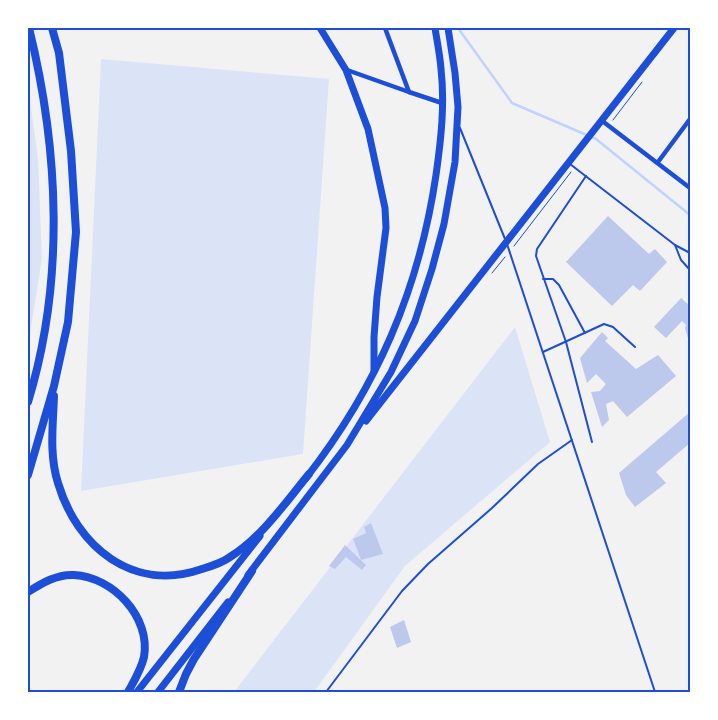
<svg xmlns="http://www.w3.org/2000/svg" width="718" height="720" font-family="Signika,sans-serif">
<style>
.green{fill:#dbe4f7}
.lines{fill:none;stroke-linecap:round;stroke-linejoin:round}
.stream{stroke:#bfd3fe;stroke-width:2.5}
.building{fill:#bdc9ec}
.path{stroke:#1d4ed8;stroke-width:1}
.service{stroke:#1d4ed8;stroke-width:2}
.minor{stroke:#1d4ed8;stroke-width:4.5}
.primary{stroke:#1d4ed8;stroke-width:7}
.trunk{stroke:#1d4ed8;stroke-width:8}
.neatline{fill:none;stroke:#1d4ed8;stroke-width:2}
</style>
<rect width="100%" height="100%" fill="#f2f2f2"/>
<g class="green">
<path d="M 101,59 L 329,79 L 303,454 L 81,491 Z"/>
<path d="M 28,86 L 38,158 L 42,259 L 28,346 Z"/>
<path d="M 515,327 L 550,442 L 405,566 L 314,692 L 234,692 Z"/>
</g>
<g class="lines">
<path class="stream" d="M 458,28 L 512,103 L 596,139 L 690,215"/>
</g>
<g class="building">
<path d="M 608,216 L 649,254 L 655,249 L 667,262 L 640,291 L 633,285 L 612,306 L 566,262 Z"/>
<path d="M 681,298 L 690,306 L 690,346 L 685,328 L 686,325 L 682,321 L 666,338 L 654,327 Z"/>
<path d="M 602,332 L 608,338 L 605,341 L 636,369 L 658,355 L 676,376 L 627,417 L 613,401 L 606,404 L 609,420 L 602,427 L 591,392 L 600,391 L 606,384 L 596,374 L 587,383 L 580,358 Z"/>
<path d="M 690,412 L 690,443 L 656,472 L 666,483 L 635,507 L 626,495 L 619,473 Z"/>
<path d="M 371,523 L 383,554 L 361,560 L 353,539 L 366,533 L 364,527 Z"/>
<path d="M 345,545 L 366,565 L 362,570 L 346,557 L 335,569 L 329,566 Z"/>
<path d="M 404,620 L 411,642 L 397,648 L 390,627 Z"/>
</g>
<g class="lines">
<g class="path">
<path d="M 613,120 L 642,82"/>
<path d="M 514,246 L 571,172"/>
<path d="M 492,273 L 505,257"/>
</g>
<g class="service">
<path d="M 460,128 L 505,239"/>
<path d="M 570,164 L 675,245 L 690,253"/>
<path d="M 586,176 L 537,249 L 536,256 L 566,342 L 592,442"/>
<path d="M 507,244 L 655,692"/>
<path d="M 675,245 L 681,260 L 690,270"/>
<path d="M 543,279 L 553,279 L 559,285 L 585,333"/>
<path d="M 543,352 L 604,324 L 613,327 L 635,347"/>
<path d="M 326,692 L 402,591 L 428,564 L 492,508 L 538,464 L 572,440"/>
</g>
<g class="minor">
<path d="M 385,28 L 409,92 L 442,103"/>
<path d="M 347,70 L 409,92"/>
<path d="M 601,120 L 690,188"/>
<path d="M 658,162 L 690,119"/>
</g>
<g class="primary">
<path d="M 320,28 L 346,70 L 368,129 L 385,208 L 386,228 L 377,297 L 374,337 L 374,371"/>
<path d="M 366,421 L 674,28"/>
<path d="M 306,478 C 377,387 419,290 436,175 C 441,140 445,104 441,69 C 440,55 437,41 435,28"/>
<path d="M 248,575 L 347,445 L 391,372 L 415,321 L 432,269 L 444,224 L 455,162 L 458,107 L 455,73 L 448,28"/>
<path d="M 137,692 L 260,536"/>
<path d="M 158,692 L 228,602"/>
</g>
<g class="trunk">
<path d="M 54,396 C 53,425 49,455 58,483 C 77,547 133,593 202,569 C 212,566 222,563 230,557 C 262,537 285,503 309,474"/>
<path d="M 28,402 C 65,281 59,150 29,28"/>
<path d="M 28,475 L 54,386 L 68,322 L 76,232 L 71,151 L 59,53 L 52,28"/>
<path d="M 28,592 C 42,583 57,574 74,575 C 113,577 151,617 144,657 C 141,670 134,681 128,692"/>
<path d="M 179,692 L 186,674 L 194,659 L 252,571"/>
</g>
</g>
<rect width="718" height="720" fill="none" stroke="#ffffff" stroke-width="58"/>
<rect x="29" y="29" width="660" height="662" class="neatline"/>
</svg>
